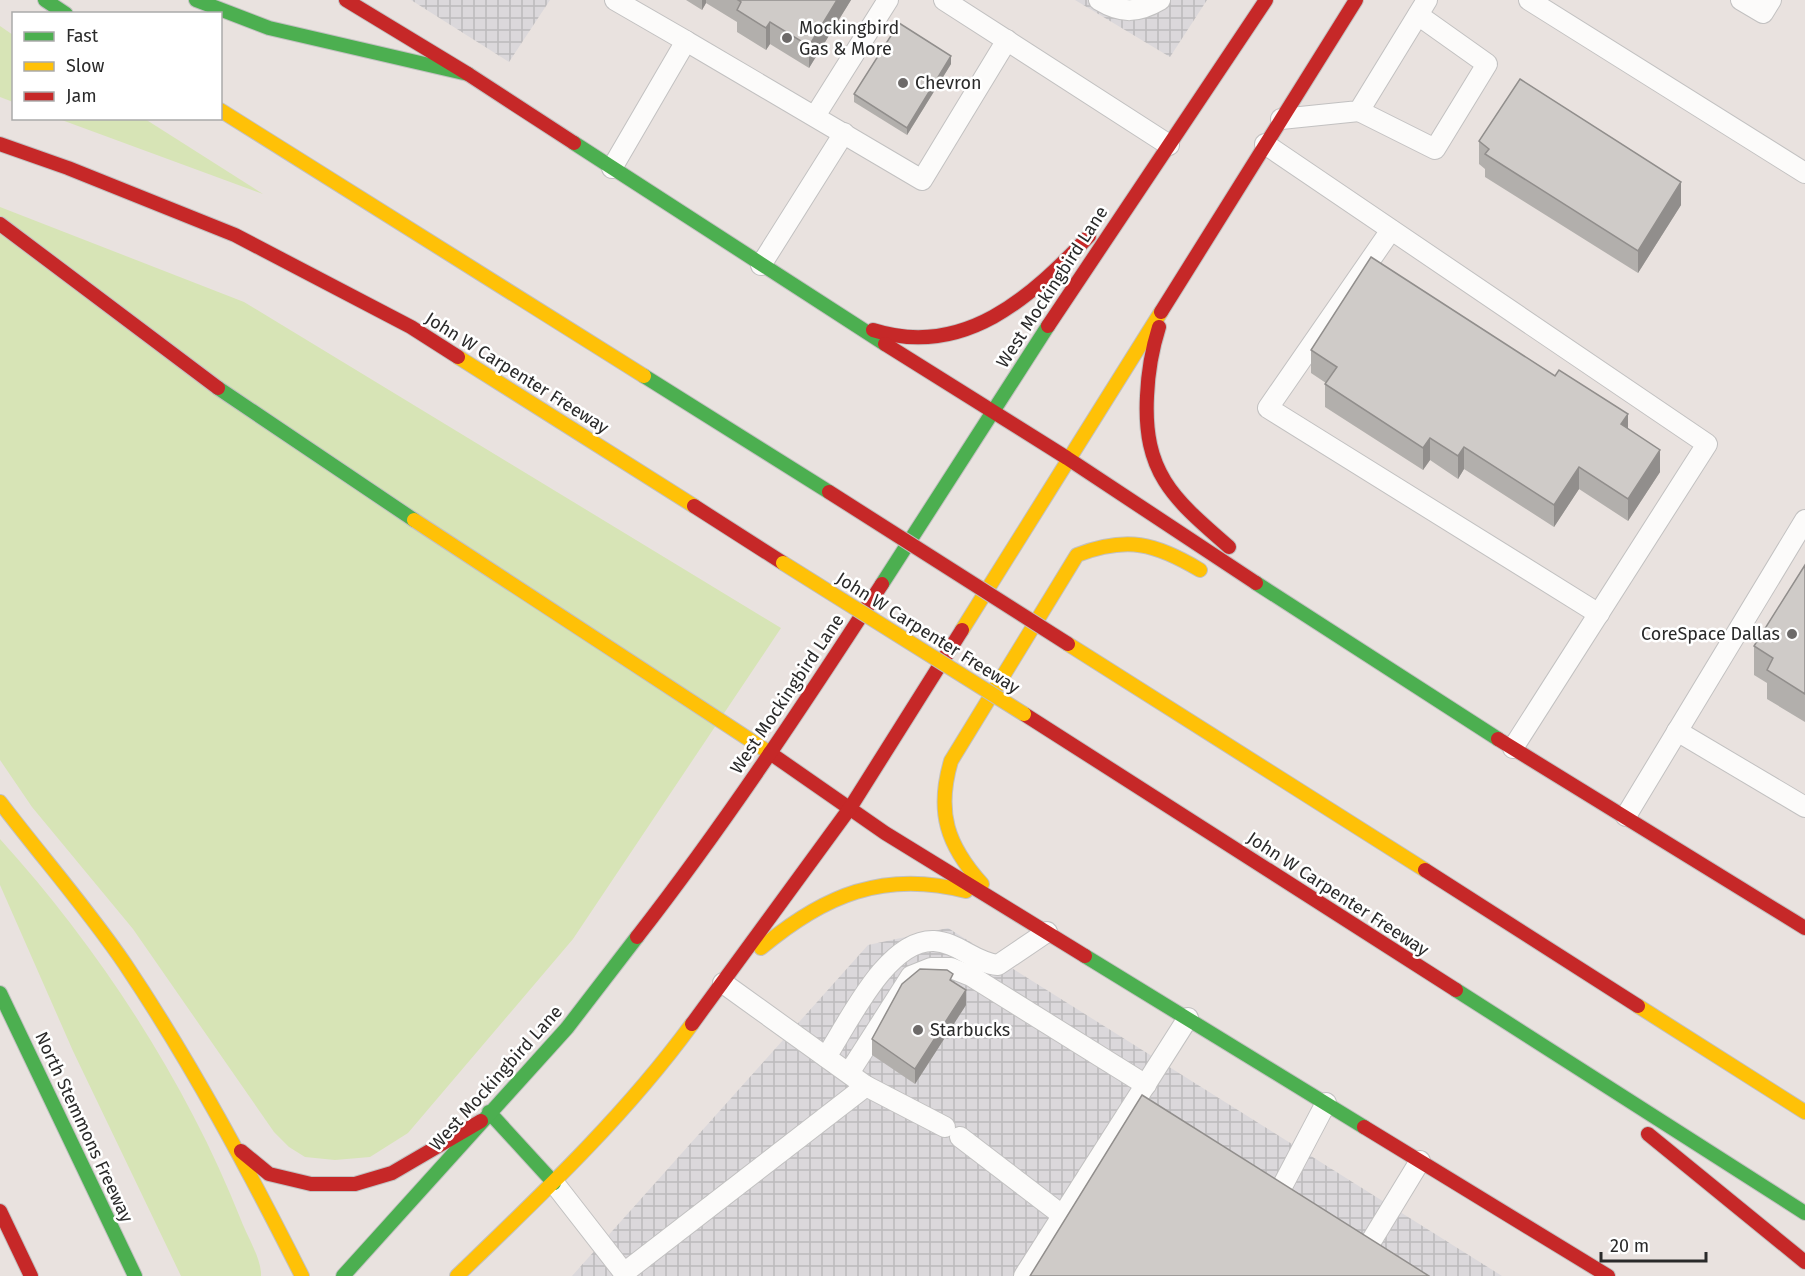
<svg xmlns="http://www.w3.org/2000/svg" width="1805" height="1276" font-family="'Fira Sans',sans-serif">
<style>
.industrial{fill:url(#industrial-grid)}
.grass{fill:#d7e4b6}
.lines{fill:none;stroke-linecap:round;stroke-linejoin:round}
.lane-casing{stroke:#c2c1c1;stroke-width:22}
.fast-casing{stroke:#c2c1c1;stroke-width:16}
.slow-casing{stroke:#c2c1c1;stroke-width:16}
.jam-casing{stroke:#c2c1c1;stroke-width:16}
.lane{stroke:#fcfbfa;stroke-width:20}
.fast{stroke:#4caf50;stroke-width:14}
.slow{stroke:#ffc107;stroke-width:14}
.jam{stroke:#c62828;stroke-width:14}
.slow-bridge-casing{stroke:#c0bebd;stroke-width:16;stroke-linecap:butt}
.jam-bridge-casing{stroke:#c0bebd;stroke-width:16;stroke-linecap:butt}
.slow-bridge{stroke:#ffc107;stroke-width:14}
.jam-bridge{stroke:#c62828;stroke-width:14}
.wall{fill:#b2afac}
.shaded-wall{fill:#918e8c}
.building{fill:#cfcbc8;stroke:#918e8c;stroke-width:1.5}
.poi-dot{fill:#6d6a69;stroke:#fff;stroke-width:2}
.labels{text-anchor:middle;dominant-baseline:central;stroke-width:5;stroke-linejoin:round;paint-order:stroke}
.poi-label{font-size:18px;fill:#2a2a2a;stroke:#fff;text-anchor:start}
.street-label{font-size:18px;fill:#2a2a2a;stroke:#fff}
</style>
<defs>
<pattern id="industrial-grid" width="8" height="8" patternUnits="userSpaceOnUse" patternTransform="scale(1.5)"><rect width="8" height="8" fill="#dbd8db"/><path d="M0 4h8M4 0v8" fill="none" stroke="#bcbabc"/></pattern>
</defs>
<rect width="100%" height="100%" fill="#e9e2df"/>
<g class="industrial">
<path d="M 411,0 L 550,0 L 509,62 Z"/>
<path d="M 1075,0 L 1207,0 L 1170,57 Z"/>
<path d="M 948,928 L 1502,1276 L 572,1276 L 868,945 Z"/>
</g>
<g class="grass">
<path d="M 0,26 L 13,35 L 13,102 L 0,97 Z"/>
<path d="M 59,119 L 145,119 L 263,194 Z"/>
<path d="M 0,207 L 244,302 L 781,628 L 573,939 L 408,1133 L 370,1157 L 335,1160 L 305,1157 L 289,1147 L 274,1132 L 133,929 L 32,807 L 0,760 Z"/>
<path d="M 0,839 C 99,948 187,1083 241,1220 C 247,1236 262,1260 261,1276 L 181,1276 L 73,1051 L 0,885 Z"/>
</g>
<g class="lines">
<g class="lane-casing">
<g id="lane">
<path d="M 615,0 L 686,41"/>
<path d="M 944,0 L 1169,145"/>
<path d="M 1099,0 C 1122,14 1138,13 1160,0"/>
<path d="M 1529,0 L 1805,173"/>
<path d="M 1741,0 L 1763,13 L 1771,0"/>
<path d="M 1359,111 L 1435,149 L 1487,64 L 1418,15"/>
<path d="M 815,116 L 888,0"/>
<path d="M 1281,119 L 1359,111 L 1427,0"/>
<path d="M 1265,144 L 1707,444 L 1513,748"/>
<path d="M 612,168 L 686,41 L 922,180 L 1007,40"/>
<path d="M 1391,230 L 1268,408 L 1599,614"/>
<path d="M 761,265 L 844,133"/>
<path d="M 1677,731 L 1805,807"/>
<path d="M 1626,816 L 1805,520"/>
<path d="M 826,1057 C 849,1022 887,939 934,941 C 957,942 975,963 998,965 L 1047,932"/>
<path d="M 849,1073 L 911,976 L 931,968 L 951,968 L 971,976 L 1146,1085"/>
<path d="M 866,1086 L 945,1127"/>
<path d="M 960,1137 L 1062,1215"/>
<path d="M 554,1183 L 624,1273 L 866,1086 L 723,983"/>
<path d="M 1276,1198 L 1326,1103"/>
<path d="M 1364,1253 L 1420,1161"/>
<path d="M 1024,1276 L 1188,1018"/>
</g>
</g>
<g class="fast-casing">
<g id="fast">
<path d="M 45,0 L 66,14"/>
<path d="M 196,0 L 269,28 L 468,74"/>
<path d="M 574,143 L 885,344"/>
<path d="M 644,376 L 829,492"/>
<path d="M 218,388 L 414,520"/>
<path d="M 1256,583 L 1498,739"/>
<path d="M 882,584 L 1048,326"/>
<path d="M 1085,956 L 1364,1127"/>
<path d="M 1456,990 L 1805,1213"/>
<path d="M 0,993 L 135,1276"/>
<path d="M 489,1112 L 554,1183"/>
<path d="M 343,1276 L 567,1028 L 637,937"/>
</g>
</g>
<g class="slow-casing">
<g id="slow">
<path d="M 220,110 L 644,376"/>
<path d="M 458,357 L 694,506"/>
<path d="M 414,520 L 770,753"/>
<path d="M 962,630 L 1161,312"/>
<path d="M 1068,644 L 1425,870"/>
<path d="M 0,802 C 41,856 87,908 125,964 C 192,1064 248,1169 302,1276"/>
<path d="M 982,884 C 947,845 936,812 951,761 L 1077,555 C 1127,536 1155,543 1200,570"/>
<path d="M 761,948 C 824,895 884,870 966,891"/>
<path d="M 1638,1006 L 1805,1112"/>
<path d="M 457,1276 C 540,1196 624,1117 692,1024"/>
</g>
</g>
<g class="jam-casing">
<g id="jam">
<path d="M 346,0 L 468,74 L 574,143"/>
<path d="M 0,144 L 68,168 L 235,235 L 411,327 L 458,357"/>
<path d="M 0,224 L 218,388"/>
<path d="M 1161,312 L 1356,0"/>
<path d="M 1048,326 L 1266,0"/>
<path d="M 1159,327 C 1152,349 1148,372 1147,396 C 1143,474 1174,499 1229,547"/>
<path d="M 873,330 C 964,359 1031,297 1089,236"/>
<path d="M 885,344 L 1067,458 L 1256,583"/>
<path d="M 694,506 L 783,563"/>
<path d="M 1024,714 L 1456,990"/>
<path d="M 1498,739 L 1805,928"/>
<path d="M 770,753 L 885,833 L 1085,956"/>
<path d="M 1425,870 L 1638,1006"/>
<path d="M 637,937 C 725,824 804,704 882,584"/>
<path d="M 692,1024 L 850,808 L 962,630"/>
<path d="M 1364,1127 L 1608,1276"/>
<path d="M 1648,1134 L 1805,1262"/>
<path d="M 241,1151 L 269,1174 L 311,1184 L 355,1184 L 392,1173 L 481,1121"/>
<path d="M 0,1211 L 31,1276"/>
</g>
</g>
<use href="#lane" class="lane"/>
<use href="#fast" class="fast"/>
<use href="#slow" class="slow"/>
<use href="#jam" class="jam"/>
<g class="slow-bridge-casing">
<path id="slow-bridge" d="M 783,563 L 1024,714"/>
</g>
<g class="jam-bridge-casing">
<path id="jam-bridge" d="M 829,492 L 1068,644"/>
</g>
<use href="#slow-bridge" class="slow-bridge"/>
<use href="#jam-bridge" class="jam-bridge"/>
</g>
<g class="wall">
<path d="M 686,0 L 851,0 L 809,68 L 770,44 L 766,50 L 737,32 L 737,22 L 706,3 L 702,10 Z"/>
<path d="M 951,64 L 907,135 L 854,102 L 854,94 Z"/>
<path d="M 1479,141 L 1681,205 L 1638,273 L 1485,177 L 1485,169 L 1479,164 Z"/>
<path d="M 1311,350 L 1628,429 L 1660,472 L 1628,521 L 1579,489 L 1554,527 L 1464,469 L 1458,479 L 1430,460 L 1423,470 L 1325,407 L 1325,384 L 1326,383 L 1311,373 Z"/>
<path d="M 1805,565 L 1805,722 L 1767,699 L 1767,683 L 1754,675 L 1754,646 Z"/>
<path d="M 953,981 L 966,1005 L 915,1084 L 872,1055 L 872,1039 Z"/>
</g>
<g class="shaded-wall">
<path d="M 702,0 L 706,0 L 706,3 L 702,10 Z"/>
<path d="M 837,0 L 851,0 L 809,68 L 809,46 Z"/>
<path d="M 770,22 L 770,44 L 766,50 L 766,28 Z"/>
<path d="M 951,56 L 951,64 L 907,135 L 907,128 Z"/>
<path d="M 1681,182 L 1681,205 L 1638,273 L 1638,251 Z"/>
<path d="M 1628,414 L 1628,436 L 1621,424 Z"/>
<path d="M 1430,438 L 1430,460 L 1423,470 L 1423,448 Z"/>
<path d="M 1464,447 L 1464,469 L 1458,479 L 1458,456 Z"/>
<path d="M 1660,450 L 1660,472 L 1628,521 L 1628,499 Z"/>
<path d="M 1579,467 L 1579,489 L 1554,527 L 1554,505 Z"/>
<path d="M 966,990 L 966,1005 L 915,1084 L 915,1069 Z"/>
</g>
<g class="building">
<path d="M 738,0 L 837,0 L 809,46 L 770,22 L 766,28 L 737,10 L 741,2 Z"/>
<path d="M 899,23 L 951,56 L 907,128 L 854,94 Z"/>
<path d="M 1520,79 L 1681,182 L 1638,251 L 1485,154 L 1489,149 L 1479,141 Z"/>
<path d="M 1371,257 L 1555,376 L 1559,370 L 1628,414 L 1621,424 L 1660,450 L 1628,499 L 1579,467 L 1554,505 L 1464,447 L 1458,456 L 1430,438 L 1423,448 L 1325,384 L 1337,367 L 1311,350 Z"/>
<path d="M 1805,565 L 1805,694 L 1767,670 L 1773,658 L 1754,646 Z"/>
<path d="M 920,969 L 947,970 L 953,974 L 950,980 L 966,990 L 915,1069 L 872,1039 L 902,984 Z"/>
<path d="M 1142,1095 L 1429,1276 L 1030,1276 Z"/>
</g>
<g class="poi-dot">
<circle cx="787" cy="38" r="6"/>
<circle cx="903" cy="83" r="6"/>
<circle cx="1792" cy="634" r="6"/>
<circle cx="918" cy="1030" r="6"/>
</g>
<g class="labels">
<g class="poi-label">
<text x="799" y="28">Mockingbird<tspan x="799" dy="21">Gas &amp; More</tspan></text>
<text x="915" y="83">Chevron</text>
<text x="1780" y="634" text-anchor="end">CoreSpace Dallas</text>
<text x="930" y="1030">Starbucks</text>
</g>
<g class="street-label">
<text transform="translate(1052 287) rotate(-57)">West Mockingbird Lane</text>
<text transform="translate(517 373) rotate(32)">John W Carpenter Freeway</text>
<text transform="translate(928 633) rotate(32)">John W Carpenter Freeway</text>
<text transform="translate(787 694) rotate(-56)">West Mockingbird Lane</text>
<text transform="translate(1338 894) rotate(33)">John W Carpenter Freeway</text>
<text transform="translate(496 1078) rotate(-48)">West Mockingbird Lane</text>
<text transform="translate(84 1127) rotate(65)">North Stemmons Freeway</text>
</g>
</g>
<rect x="12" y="12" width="210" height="108" fill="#ffffff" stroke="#aaaaaa" stroke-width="1.5"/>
<rect x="24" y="32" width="30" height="9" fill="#4caf50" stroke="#aaaaaa" stroke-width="1.5"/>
<text x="66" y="42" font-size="18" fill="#2a2a2a">Fast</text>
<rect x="24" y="62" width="30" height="9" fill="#ffc107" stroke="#aaaaaa" stroke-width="1.5"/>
<text x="66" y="72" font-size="18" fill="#2a2a2a">Slow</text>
<rect x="24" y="92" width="30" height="9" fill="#c62828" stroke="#aaaaaa" stroke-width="1.5"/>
<text x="66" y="102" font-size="18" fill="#2a2a2a">Jam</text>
<path d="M1601 1252v9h105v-9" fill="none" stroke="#2a2a2a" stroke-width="3"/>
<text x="1610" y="1252" font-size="18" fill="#2a2a2a" stroke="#ffffff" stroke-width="4.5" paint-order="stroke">20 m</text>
</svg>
